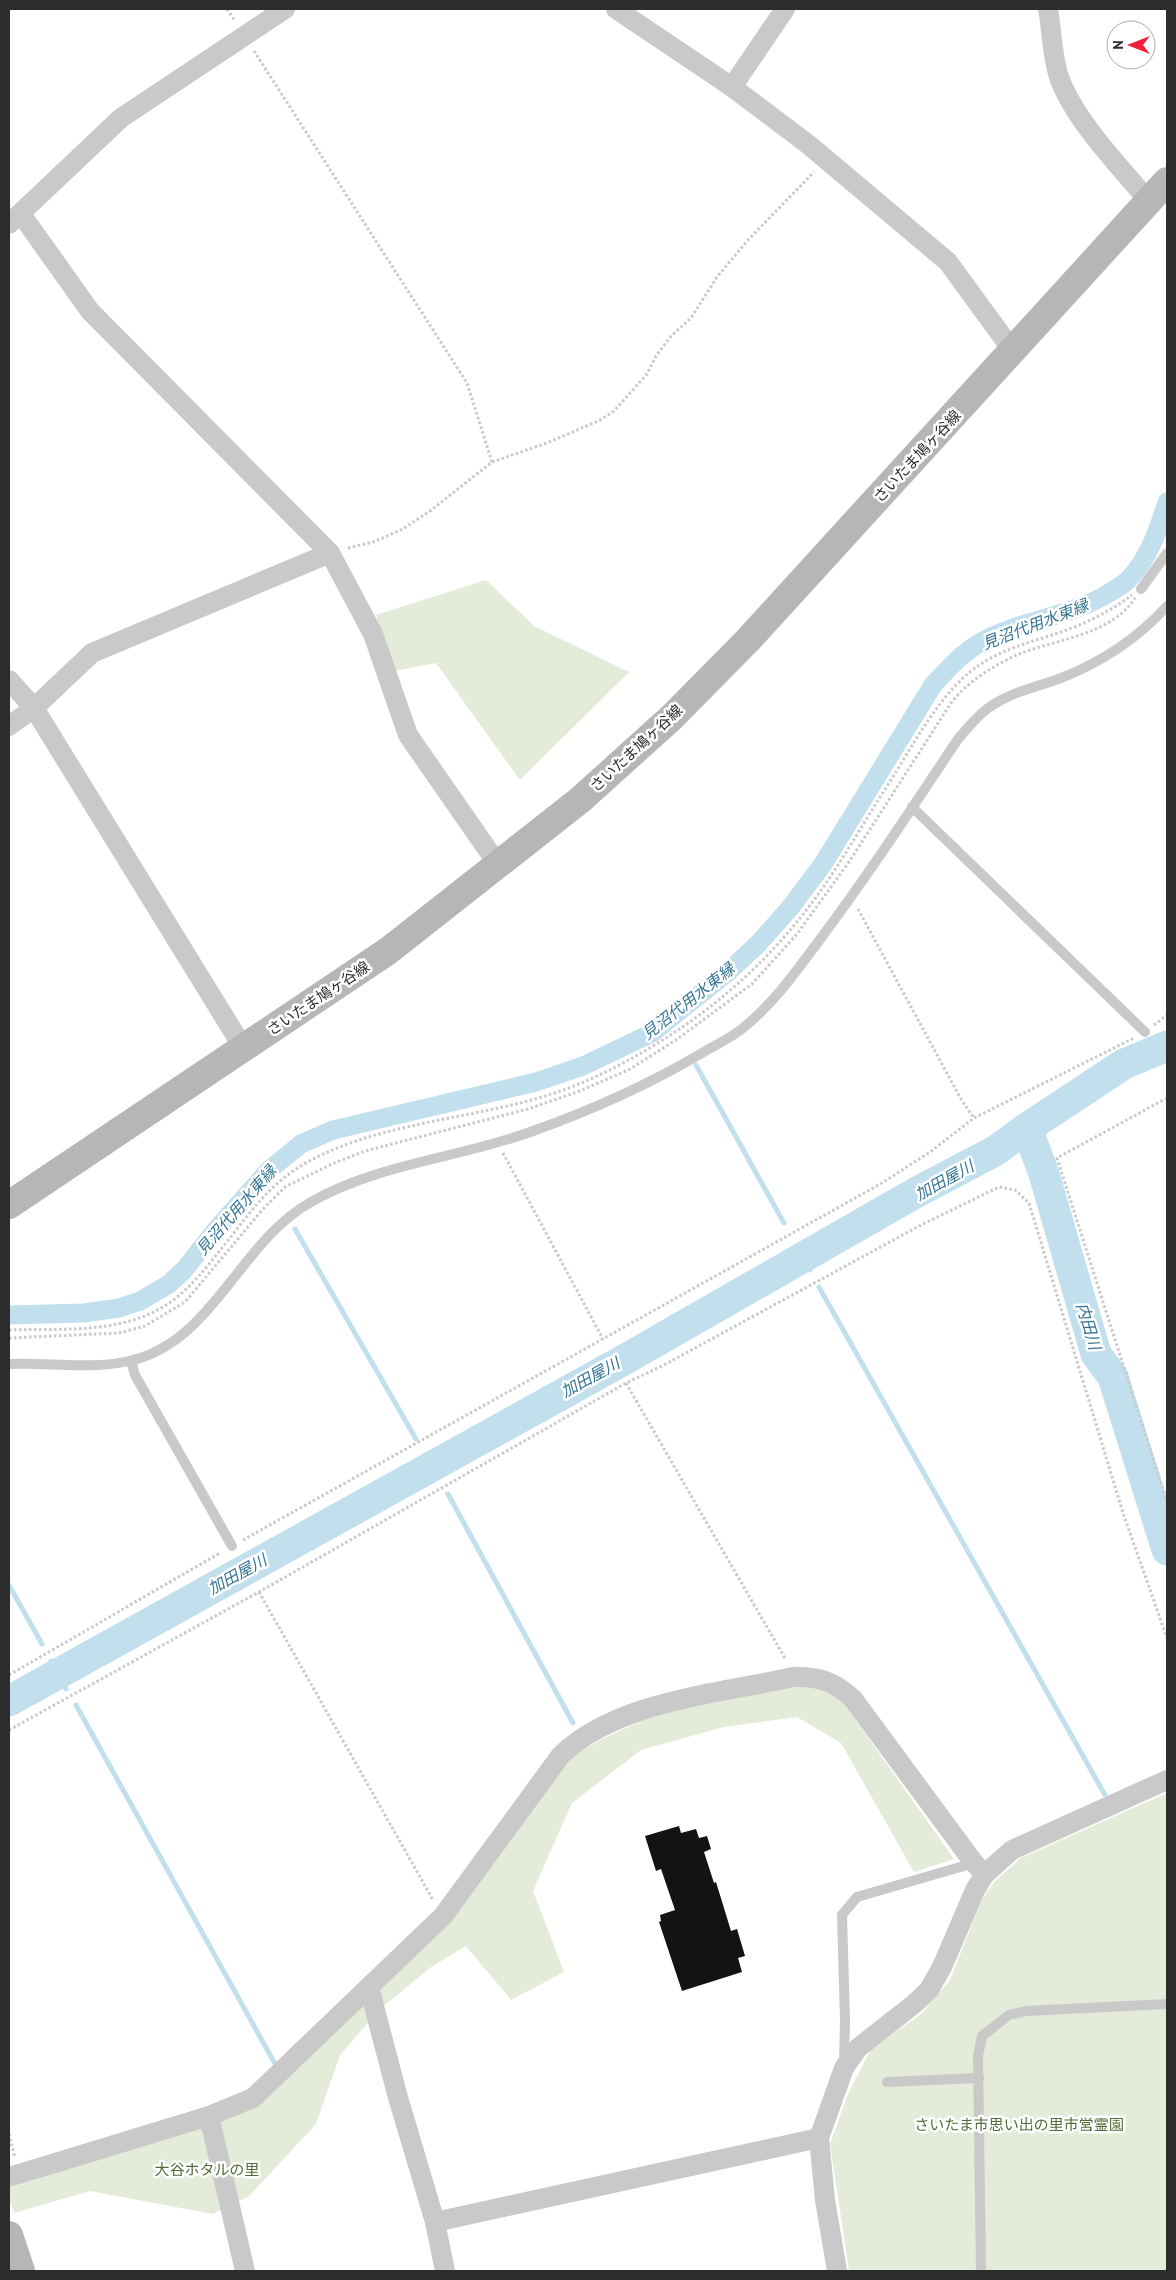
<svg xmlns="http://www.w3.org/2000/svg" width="1176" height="2280" font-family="'PT Sans','Noto Sans JP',sans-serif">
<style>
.green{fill:#e4ebd8}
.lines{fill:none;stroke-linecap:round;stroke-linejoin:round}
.stream{stroke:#c2dfed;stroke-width:5}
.canal{stroke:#c2dfed;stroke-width:19}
.river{stroke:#c2dfed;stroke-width:31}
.building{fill:#131313}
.path{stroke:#c9c9c9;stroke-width:3;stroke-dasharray:2.5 2.5;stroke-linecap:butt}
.lane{stroke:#c9c9c9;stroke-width:10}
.street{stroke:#c9c9c9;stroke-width:20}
.secondary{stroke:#b6b6b6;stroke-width:28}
.labels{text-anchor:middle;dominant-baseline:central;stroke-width:5;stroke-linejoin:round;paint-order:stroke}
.street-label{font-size:15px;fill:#2c2c2c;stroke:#fff}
.park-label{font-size:15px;fill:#526b37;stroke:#fff}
.water-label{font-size:16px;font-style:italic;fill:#357594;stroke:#fff}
</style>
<rect width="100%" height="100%" fill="#fff"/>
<g class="green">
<path d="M 486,580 L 534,626 L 629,672 L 520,780 L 436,663 L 394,671 L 376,615 Z"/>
<path d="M 817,1685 L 838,1695 L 954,1859 L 914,1872 L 841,1743 L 797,1717 L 724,1727 L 641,1750 L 572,1803 L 533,1891 L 564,1972 L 511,2000 L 466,1946 L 431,1967 L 380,2009 L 340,2055 L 316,2124 L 249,2196 L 213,2214 L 90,2191 L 14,2213 L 9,2198 L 9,2188 L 257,2106 L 354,2014 L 569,1758 L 606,1737 L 655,1715 L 785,1688 Z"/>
<path d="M 1167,1793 L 1167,2271 L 849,2271 L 830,2144 L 848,2094 L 871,2049 L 920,2015 L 950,1980 L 982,1899 L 996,1880 L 1021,1858 Z"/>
</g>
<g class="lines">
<g class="stream">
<path d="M 696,1065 L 784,1223"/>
<path d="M 295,1229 L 416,1439"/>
<path d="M 796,1246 L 810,1270"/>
<path d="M 819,1287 L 1105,1795"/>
<path d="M 425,1455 L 438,1477"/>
<path d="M 448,1494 L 573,1723"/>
<path d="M 9,1585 L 42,1644"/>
<path d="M 51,1661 L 66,1689"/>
<path d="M 76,1705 L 274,2062"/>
</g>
<path class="canal" d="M 9,1315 L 84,1313 L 119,1308 L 140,1301 L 169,1284 L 185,1269 L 214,1232 L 269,1170 L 301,1144 L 333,1130 L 536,1082 L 583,1066 L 652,1033 L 728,972 L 758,944 L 790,908 L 823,864 L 933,685 C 948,669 962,653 981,642 C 1021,620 1070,617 1109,593 C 1115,589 1123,585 1128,580 C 1149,558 1158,531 1167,502"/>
<g class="river">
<path d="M 1027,1128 L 1044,1174 L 1096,1354 L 1113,1377 L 1167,1550"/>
<path d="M 9,1701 L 622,1361 L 917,1192 L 995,1151 L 1027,1128 L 1124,1064 L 1167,1046"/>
</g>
</g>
<path class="building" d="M 679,1826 L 681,1833 L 696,1829 L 699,1838 L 707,1836 L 711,1849 L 704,1852 L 714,1883 L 716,1882 L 731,1931 L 737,1929 L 745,1956 L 738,1958 L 742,1972 L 682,1991 L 659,1922 L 661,1921 L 660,1915 L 675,1910 L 661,1869 L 656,1871 L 645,1836 Z"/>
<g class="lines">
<g class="path">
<path d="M 227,9 L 235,21"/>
<path d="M 254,51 L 467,383 L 492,462"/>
<path d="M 348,548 L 373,542 L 403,529 L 430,511 L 492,462 L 547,443 L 600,420 L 614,411 L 647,374 L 656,356 L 671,336 L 691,318 L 717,277 L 748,240 L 814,172"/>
<path d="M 858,909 L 962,1101 L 974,1118"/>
<path d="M 1154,1025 L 1167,1015"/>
<path d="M 1167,1098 L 1057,1158 L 1167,1502"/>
<path d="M 503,1153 L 603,1339"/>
<path d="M 9,1330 C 70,1328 135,1336 183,1292 C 201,1276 215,1256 230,1238 C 252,1209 272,1183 304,1164 C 372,1125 460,1120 535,1099 C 586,1085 637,1058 681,1028 C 734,992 779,948 817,896 C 843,860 865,820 889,783 C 910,750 930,712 957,684 C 992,647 1032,644 1077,626 C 1096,618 1115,608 1132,595"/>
<path d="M 9,1338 L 119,1333 L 145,1326 L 185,1302 L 263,1209 L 285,1187 L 332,1164 L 365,1151 L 528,1109 L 580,1091 L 630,1069 L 676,1040 L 752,984 L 797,934 L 849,862 L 951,703 C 967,682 994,665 1019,654 C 1057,639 1111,635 1135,598"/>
<path d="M 626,1383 L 786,1660"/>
<path d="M 243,1540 L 882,1183 L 930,1152 L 974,1118 L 1134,1038"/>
<path d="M 259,1592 L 433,1900"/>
<path d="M 9,1675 L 220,1553"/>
<path d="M 9,1730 L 259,1592 L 626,1383 L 662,1366 L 921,1225 L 999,1187 L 1015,1190 L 1029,1203 L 1123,1513 L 1167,1638"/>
<path d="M 9,2134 L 15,2158"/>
</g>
<g class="lane">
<path d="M 1141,589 L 1167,553"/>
<path d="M 912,807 L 1145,1032"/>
<path d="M 131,1361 L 135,1375 L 232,1546"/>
<path d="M 9,1364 C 48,1362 90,1370 129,1361 C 214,1342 238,1243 311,1202 C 380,1163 460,1158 533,1131 C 592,1110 648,1085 702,1053 C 715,1045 731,1038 743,1028 C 773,1004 795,973 818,942 C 867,877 912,808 958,739 C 967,729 976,717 987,709 C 1009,692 1035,688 1061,678 C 1102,662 1138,638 1167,606"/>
<path d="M 844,2064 L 845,2021 L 842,1915 L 857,1897 L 974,1863"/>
<path d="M 887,2082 L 979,2078"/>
<path d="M 981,2271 L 978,2056 L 982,2036 L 1009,2015 L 1026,2011 L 1167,2004"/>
</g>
<g class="street">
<path d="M 616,9 L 732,87 L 809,145 L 948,262 L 1013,351"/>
<path d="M 1048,9 C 1052,30 1052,56 1059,77 C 1073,118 1119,166 1148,200"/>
<path d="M 732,87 L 785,9"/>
<path d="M 21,214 L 90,311 L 330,553 L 373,634 L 408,735 L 499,866"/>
<path d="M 9,224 L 121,118 L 285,9"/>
<path d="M 9,680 L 34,708 L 244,1049"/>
<path d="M 9,726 L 34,708 L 92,653 L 330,553"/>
<path d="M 369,1987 L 397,2094 L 435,2222 L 445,2271"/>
<path d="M 209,2116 L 245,2271"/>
<path d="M 9,2177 L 209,2116 L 253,2098 L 443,1916 L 561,1755 C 619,1700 719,1694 793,1677 C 818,1676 834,1681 853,1699 L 974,1863 L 985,1874"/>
<path d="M 435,2222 L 819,2138"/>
<path d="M 837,2271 L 825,2200 L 819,2138 L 844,2068 L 858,2048 L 914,2004 L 929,1990 L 942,1967 L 975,1890 L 985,1874 L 1012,1850 L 1167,1780"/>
</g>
<g class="secondary">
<path d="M 9,1205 L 388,951 L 580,800 L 672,717 L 748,640 L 1167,181"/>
<path d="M 9,2235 L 21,2271"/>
</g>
</g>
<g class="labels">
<g class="street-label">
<text transform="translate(917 456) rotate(-47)">さいたま鳩ヶ谷線</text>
<text transform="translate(636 748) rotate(-43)">さいたま鳩ヶ谷線</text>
<text transform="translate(318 998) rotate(-34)">さいたま鳩ヶ谷線</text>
</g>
<g class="park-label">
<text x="1019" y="2124">さいたま市思い出の里市営霊園</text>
<text x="207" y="2169">大谷ホタルの里</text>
</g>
<g class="water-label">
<text transform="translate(1035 624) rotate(-21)">見沼代用水東縁</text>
<text transform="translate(688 1001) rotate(-38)">見沼代用水東縁</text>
<text transform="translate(944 1180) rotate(-29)">加田屋川</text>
<text transform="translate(236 1210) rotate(-49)">見沼代用水東縁</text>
<text transform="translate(1089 1326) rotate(73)">内田川</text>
<text transform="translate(590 1377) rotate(-29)">加田屋川</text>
<text transform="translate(237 1574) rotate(-29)">加田屋川</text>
</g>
</g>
<rect width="1176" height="2280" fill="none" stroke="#2c2c2c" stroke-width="20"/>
<g transform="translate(1131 45) rotate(270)"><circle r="24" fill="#ffffff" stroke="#ababab"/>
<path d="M0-4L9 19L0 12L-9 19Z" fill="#f2203c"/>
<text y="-8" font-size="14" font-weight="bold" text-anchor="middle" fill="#2c2c2c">N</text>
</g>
</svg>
